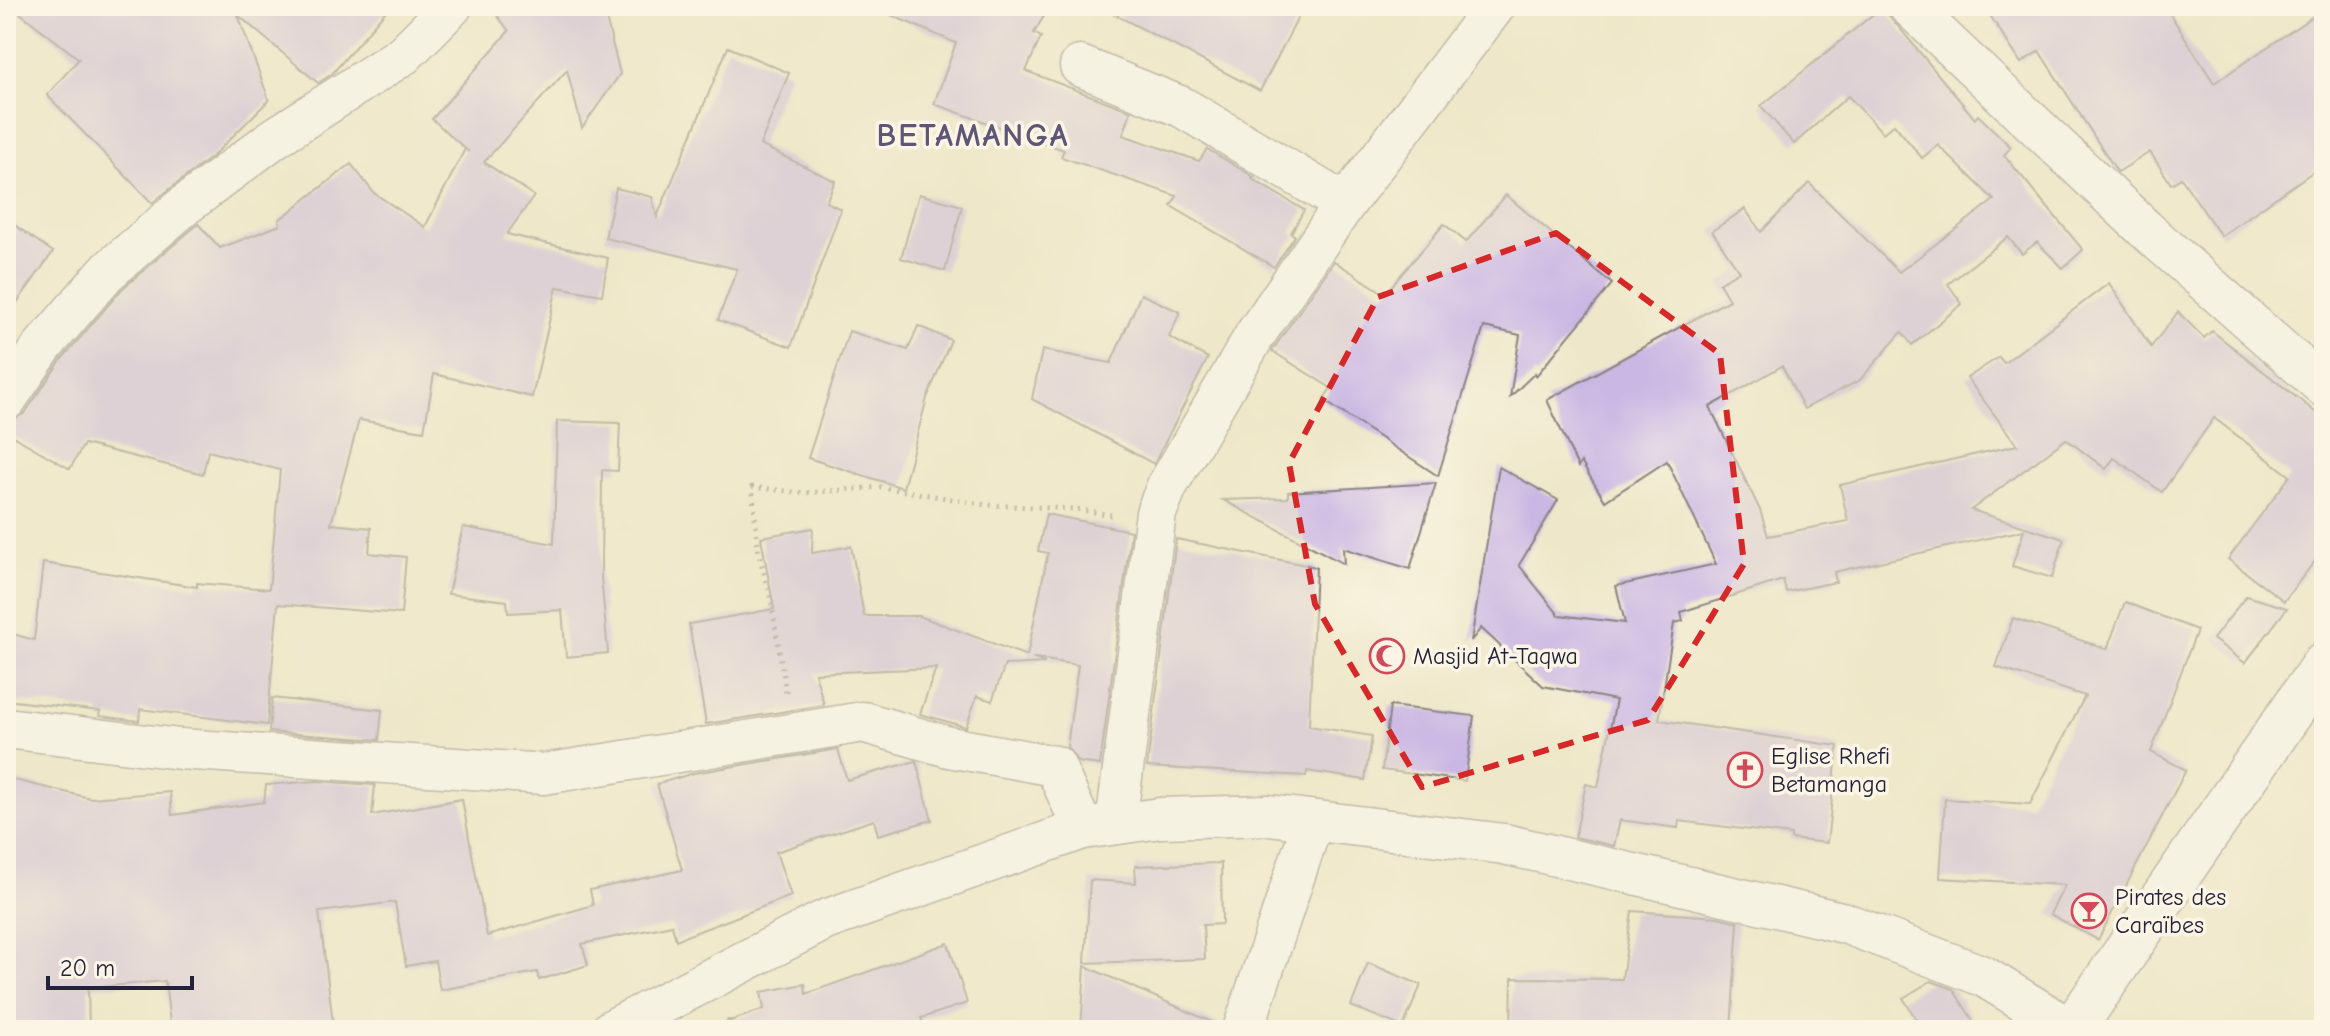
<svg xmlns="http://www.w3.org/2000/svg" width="2330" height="1036" font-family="'Comic Neue',sans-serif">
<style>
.building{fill:#cbb7e4}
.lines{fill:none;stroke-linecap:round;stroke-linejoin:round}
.street-casing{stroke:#888482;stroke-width:43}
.secondary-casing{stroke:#888482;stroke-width:47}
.path{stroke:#888482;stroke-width:5;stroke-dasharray:2 6;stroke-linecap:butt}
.street{stroke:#fff;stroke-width:40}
.secondary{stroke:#fff;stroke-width:44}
.marked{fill:none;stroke:#d62828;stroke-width:6;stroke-dasharray:16 10;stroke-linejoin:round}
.labels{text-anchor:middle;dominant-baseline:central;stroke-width:7;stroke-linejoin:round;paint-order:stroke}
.poi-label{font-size:24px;fill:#22223b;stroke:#fcf5e5;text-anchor:start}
.district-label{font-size:32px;font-weight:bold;letter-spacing:2px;fill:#5d5676;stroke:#fcf5e5}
</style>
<rect width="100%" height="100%" fill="#fcf5e5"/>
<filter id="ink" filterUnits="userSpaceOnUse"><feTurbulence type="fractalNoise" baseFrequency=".0125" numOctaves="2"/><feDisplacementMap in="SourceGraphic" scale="16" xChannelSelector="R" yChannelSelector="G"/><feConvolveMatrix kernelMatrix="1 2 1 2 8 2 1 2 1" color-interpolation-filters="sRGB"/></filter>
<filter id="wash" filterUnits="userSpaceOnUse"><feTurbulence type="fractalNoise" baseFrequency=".006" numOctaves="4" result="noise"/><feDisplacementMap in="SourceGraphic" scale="32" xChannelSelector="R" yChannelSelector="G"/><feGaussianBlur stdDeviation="1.8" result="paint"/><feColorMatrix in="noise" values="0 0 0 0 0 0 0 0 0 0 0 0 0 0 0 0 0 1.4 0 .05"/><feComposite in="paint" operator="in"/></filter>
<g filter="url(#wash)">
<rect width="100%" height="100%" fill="#eee7c9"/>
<g id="blocks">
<g class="building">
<path d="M 11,6 L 390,6 L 332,74 L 318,83 L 238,15 L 269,100 L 215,154 L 152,203 L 47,95 L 79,59 Z"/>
<path d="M 490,6 L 603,6 L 620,74 L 582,128 L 567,70 L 484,162 L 534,196 L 507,234 L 608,258 L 602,295 L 557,287 L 532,397 L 434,374 L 424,431 L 359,420 L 331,524 L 371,528 L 369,553 L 406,557 L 401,614 L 278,604 L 267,725 L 140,709 L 139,721 L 99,716 L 100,711 L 6,700 L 6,632 L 34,640 L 43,563 L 197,587 L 197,583 L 269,589 L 280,470 L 208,451 L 203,474 L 84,444 L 70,469 L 6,432 L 6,423 L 25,413 L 61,360 L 122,289 L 198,224 L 220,248 L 280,225 L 279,220 L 351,164 L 374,193 L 425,227 L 465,149 L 469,152 L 432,119 L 509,31 Z"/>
<path d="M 870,6 L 1050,6 L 1034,33 L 1041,37 L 1026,71 L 1131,111 L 1123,135 L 1199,161 L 1207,149 L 1254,177 L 1252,179 L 1304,210 L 1291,233 L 1295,236 L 1274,267 L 1171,206 L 1177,196 L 1061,157 L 1064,150 L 934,104 L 956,43 Z"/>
<path d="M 1099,6 L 1304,6 L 1260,91 Z"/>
<path d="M 1984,6 L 2165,6 L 2214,83 L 2324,9 L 2324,164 L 2221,236 L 2181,178 L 2171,184 L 2150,152 L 2118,172 L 2116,170 L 2039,51 L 2021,63 Z"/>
<path d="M 1882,7 L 1975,119 L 1978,115 L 2011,147 L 2004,155 L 2083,250 L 2063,268 L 2037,242 L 2022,254 L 2008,237 L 1948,284 L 1962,304 L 1912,345 L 1902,332 L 1860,380 L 1804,409 L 1782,366 L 1710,407 L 1760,510 L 1768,536 L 1848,521 L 1840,485 L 2017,445 L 1967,378 L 1999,357 L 2004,363 L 2109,283 L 2151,347 L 2178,312 L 2204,338 L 2212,331 L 2324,419 L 2324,549 L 2284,601 L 2228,559 L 2290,476 L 2214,418 L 2162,492 L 2114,458 L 2106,469 L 2066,439 L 1971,510 L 2064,539 L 2052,578 L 2012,566 L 2024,530 L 1834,572 L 1836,582 L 1786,592 L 1783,580 L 1681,612 L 1683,621 L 1674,623 L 1659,720 L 1838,746 L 1827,843 L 1791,839 L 1791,835 L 1679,821 L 1678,828 L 1620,820 L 1614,846 L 1575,837 L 1586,784 L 1598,787 L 1616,700 L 1543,686 L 1481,628 L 1471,641 L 1499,467 L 1558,500 L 1519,565 L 1559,615 L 1625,623 L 1616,586 L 1716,564 L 1667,461 L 1605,501 L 1581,462 L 1578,467 L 1547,400 L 1729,300 L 1719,283 L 1739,271 L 1712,231 L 1745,209 L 1761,232 L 1809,183 L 1899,272 L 1994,200 L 1938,145 L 1922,158 L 1894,124 L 1883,133 L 1848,96 L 1794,144 L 1761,106 Z"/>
<path d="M 728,47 L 789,73 L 760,145 L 835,181 L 826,202 L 841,209 L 791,347 L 718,320 L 737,269 L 605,238 L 616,188 L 652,197 L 657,217 Z"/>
<path d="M 919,194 L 962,206 L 945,271 L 901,258 Z"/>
<path d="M 1506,195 L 1612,284 L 1536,376 L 1535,373 L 1510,397 L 1520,335 L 1484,327 L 1438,476 L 1323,400 L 1331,388 L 1272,351 L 1334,261 L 1385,294 L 1444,224 L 1466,242 Z"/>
<path d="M 6,219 L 53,252 L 6,318 Z"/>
<path d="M 1141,294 L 1180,312 L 1169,337 L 1208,358 L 1154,464 L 1032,399 L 1042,350 L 1111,363 Z"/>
<path d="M 918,326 L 951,340 L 927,398 L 903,488 L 808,458 L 849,331 L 908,350 Z"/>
<path d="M 557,421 L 620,423 L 618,471 L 602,470 L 601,576 L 608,653 L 566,657 L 562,610 L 508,613 L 507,601 L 448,594 L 463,527 L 554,544 Z"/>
<path d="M 1436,483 L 1410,569 L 1343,548 L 1344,564 L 1223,500 L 1288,498 L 1288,492 Z"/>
<path d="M 1046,514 L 1131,531 L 1100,765 L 1078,762 L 1067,747 L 1078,665 L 1032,658 L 1045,663 L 1005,665 L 992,701 L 977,696 L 966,727 L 920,714 L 936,668 L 815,673 L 824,705 L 706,724 L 689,624 L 774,609 L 761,537 L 813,528 L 812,553 L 851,546 L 864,616 L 919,616 L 1027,656 L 1048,553 L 1038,551 Z"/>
<path d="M 1176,539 L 1316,567 L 1309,726 L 1372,736 L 1365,780 L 1307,771 L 1306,776 L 1147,767 Z"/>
<path d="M 2246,596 L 2287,608 L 2245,663 L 2213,639 Z"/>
<path d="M 2125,602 L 2197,630 L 2151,752 L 2186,770 L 2098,940 L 2050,914 L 2065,885 L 1940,878 L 1945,799 L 2030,804 L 2085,696 L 1996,667 L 2013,618 L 2107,649 Z"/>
<path d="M 272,698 L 382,710 L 379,740 L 269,732 Z"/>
<path d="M 1390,706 L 1474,716 L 1465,781 L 1382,770 Z"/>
<path d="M 838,749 L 847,780 L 916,761 L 932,820 L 878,835 L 874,820 L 776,852 L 791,896 L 676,940 L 672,925 L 582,944 L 588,965 L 539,980 L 537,972 L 440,990 L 435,961 L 406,966 L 395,902 L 319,912 L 334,1030 L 190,1030 L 188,1022 L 170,1024 L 165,981 L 88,988 L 89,1030 L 6,1030 L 6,778 L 90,798 L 170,792 L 172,815 L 264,802 L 266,785 L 316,781 L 375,785 L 372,815 L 462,799 L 487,936 L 593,905 L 590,890 L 682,870 L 657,784 L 694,773 Z"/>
<path d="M 1221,863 L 1222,924 L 1203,925 L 1205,959 L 1085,963 L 1090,880 L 1136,883 L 1135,866 Z"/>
<path d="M 1632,911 L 1717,917 L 1738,922 L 1731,1030 L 1511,1030 L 1512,978 L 1622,979 Z"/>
<path d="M 948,943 L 967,1003 L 921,1018 L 926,1030 L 720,1030 L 719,1025 L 764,1009 L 761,992 L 805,984 L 806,994 Z"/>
<path d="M 1368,963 L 1421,985 L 1403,1027 L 1351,1006 Z"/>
<path d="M 1085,966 L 1221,1026 L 1221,1030 L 1081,1030 Z"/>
<path d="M 1931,981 L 1953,989 L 1979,1030 L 1923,1030 L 1903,998 Z"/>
</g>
</g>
</g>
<g filter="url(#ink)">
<use href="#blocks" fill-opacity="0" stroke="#888482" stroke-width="2"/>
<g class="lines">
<g class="street-casing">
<g id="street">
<path d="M 1909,6 L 2145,229 L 2324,387"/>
<path d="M 1080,66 L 1182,107 L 1345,204"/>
<path d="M 6,400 L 43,346 L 106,273 L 184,206 L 273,139 L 403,55 L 452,6"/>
<path d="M 6,728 L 180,749 L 544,774 L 863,722 L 949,747 L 1055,766 L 1083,829"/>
<path d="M 1116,824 L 1156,513 L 1167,486 L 1255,335 L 1345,204 L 1495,6"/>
<path d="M 611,1030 L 825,920 L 1083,829 L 1160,818 L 1269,815 L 1504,844 L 1845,923 L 1983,976 L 2072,1030"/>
<path d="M 1243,1030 L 1313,821"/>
</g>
</g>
<g class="secondary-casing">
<path id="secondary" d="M 2072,1030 L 2324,664"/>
</g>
<g class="path">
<path d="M 786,692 L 770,594 L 759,555 L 752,487 L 803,493 L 881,487 L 987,505 L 1076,509 L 1111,515"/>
<path d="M 729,1019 L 729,1030"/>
</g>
<use href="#street" class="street"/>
<use href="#secondary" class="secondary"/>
</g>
</g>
<path d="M0 0H2330V1036H0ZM 1556,233 L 1720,354 L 1744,564 L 1648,720 L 1422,787 L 1315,604 L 1289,463 L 1378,297 Z" fill="#eee7c9" fill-opacity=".55" fill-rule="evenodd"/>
<path class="marked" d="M 1556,233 L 1720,354 L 1744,564 L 1648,720 L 1422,787 L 1315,604 L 1289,463 L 1378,297 Z"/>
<defs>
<g id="mosque-ring" transform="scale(1.8)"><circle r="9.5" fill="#fcf5e5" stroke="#d1495b" stroke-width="1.5"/><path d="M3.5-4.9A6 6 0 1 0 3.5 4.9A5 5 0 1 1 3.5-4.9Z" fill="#d1495b"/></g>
<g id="church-ring" transform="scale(1.8)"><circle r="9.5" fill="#fcf5e5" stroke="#d1495b" stroke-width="1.5"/><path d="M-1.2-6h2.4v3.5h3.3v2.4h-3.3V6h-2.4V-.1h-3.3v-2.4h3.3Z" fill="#d1495b"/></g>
<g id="bar-ring" transform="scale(1.8)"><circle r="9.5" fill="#fcf5e5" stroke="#d1495b" stroke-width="1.5"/><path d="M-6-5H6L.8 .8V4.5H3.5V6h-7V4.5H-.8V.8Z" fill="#d1495b"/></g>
</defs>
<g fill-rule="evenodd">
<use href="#mosque-ring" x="1387" y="656"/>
<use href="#church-ring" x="1745" y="770"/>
<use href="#bar-ring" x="2089" y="911"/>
</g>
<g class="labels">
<g class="poi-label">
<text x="1413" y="656">Masjid At-Taqwa</text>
<text x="1771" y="756">Eglise Rhefi<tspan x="1771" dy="28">Betamanga</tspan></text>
<text x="2115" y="897">Pirates des<tspan x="2115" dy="28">Caraïbes</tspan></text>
</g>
<g class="district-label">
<text x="973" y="135">BETAMANGA</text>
</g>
</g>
<rect width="2330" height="1036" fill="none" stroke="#fcf5e5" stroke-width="32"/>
<path d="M48 976v12h144v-12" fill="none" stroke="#22223b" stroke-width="4"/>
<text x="60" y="976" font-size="24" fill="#22223b" stroke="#fcf5e5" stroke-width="6" paint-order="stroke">20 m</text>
</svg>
